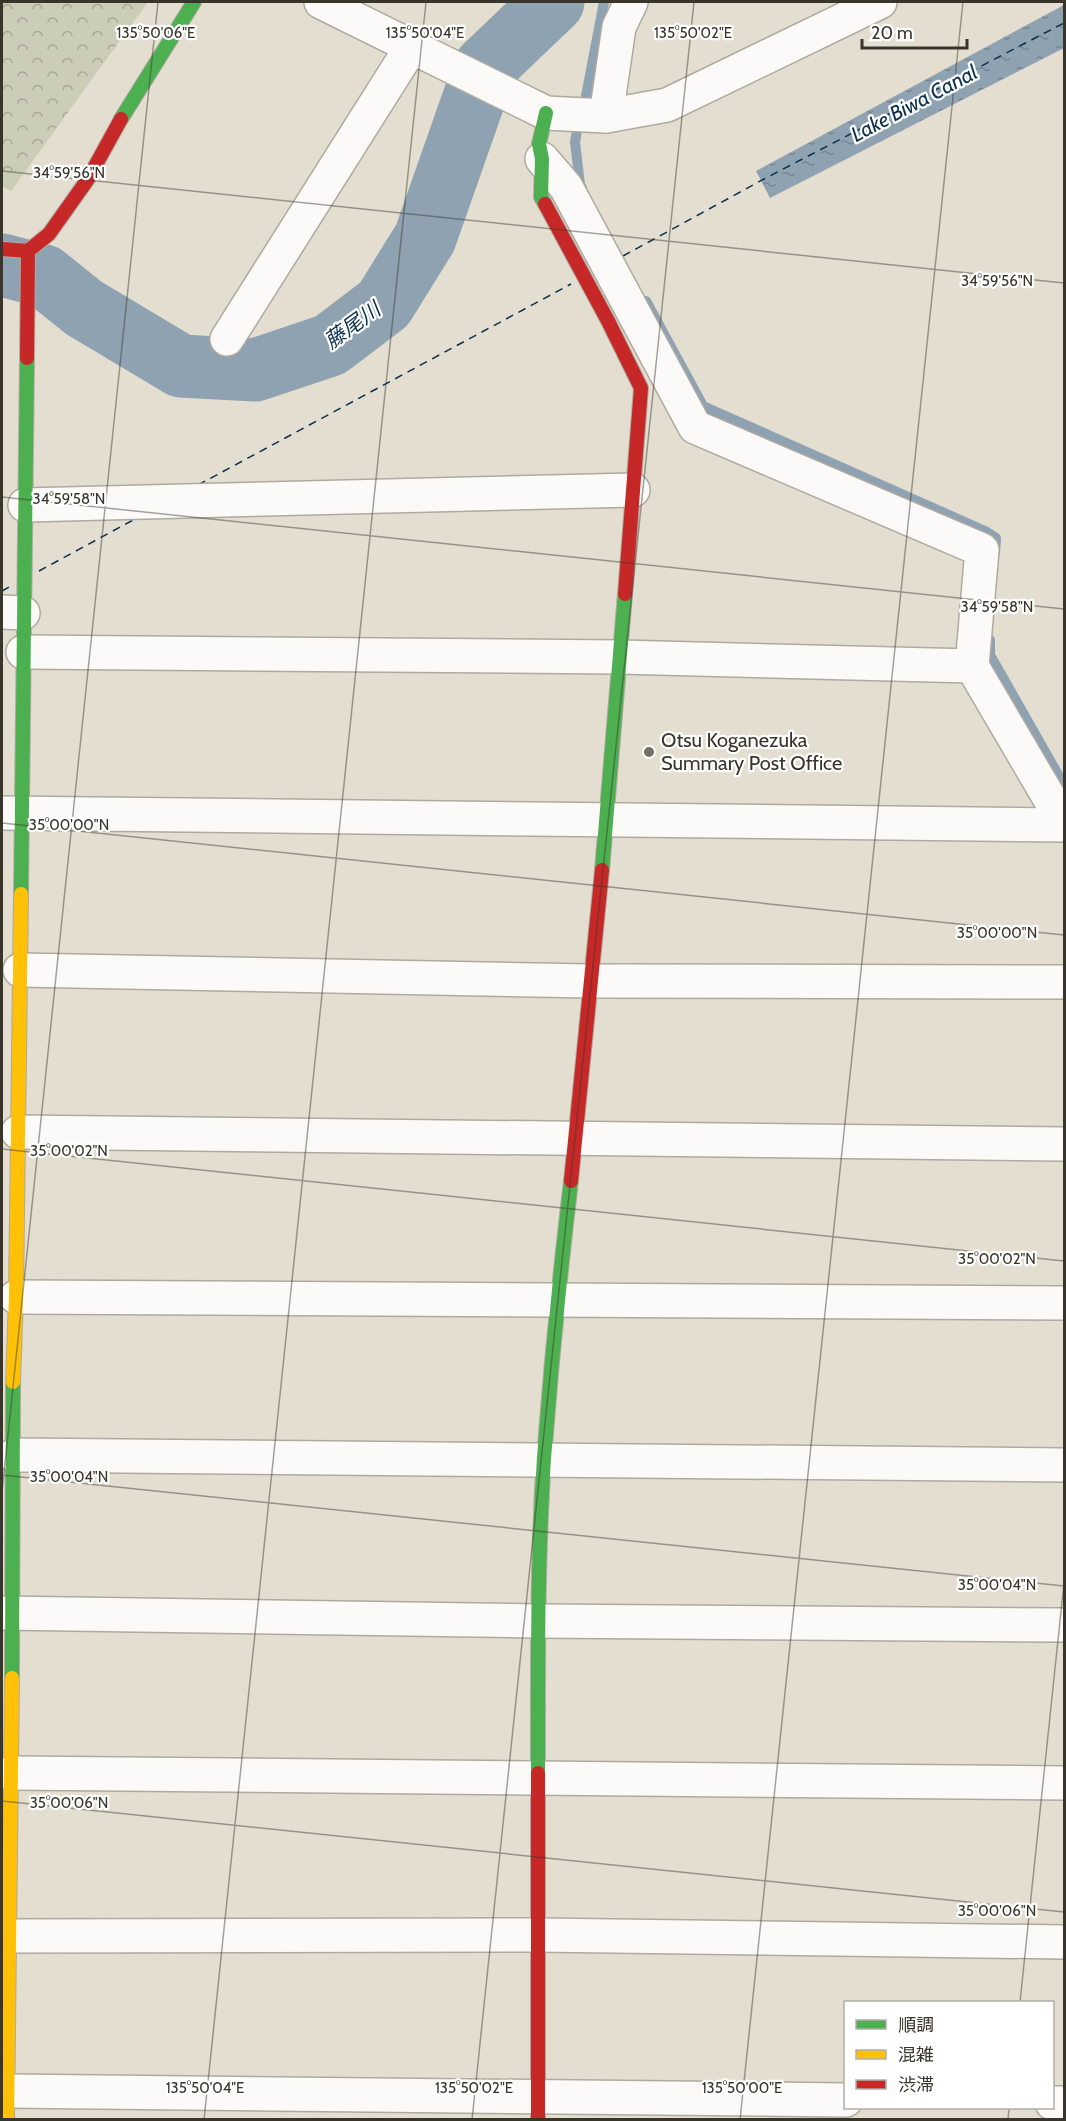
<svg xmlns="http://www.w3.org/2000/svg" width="1066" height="2121" font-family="Cabin,'Noto Sans JP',sans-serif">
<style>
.forest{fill:url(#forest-crowns)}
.water{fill:url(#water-ripples)}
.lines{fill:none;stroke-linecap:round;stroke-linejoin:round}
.stream{stroke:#8fa2b1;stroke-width:10}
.river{stroke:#8fa2b1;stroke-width:63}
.ferry{stroke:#0a304d;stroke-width:1.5;stroke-dasharray:8 6;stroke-linecap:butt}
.street-casing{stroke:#aeaa9f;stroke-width:36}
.fast-casing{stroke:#aeaa9f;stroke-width:16}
.slow-casing{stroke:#aeaa9f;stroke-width:16}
.jam-casing{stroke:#aeaa9f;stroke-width:16}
.street{stroke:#fbfaf8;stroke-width:33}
.fast{stroke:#4caf50;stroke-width:14}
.slow{stroke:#ffc107;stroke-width:14}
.jam{stroke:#c62828;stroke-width:14}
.ticks{fill:none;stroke:#39352b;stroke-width:1.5;stroke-opacity:0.45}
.poi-dot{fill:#747065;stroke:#fff;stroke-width:2}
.labels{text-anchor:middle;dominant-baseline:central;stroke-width:4.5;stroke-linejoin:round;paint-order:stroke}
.poi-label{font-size:20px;fill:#39352b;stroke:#fff;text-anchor:start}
.water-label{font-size:21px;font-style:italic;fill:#0a304d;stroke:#fff}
.ticks-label{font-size:15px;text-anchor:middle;fill:#39352b;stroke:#fff;stroke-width:4.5;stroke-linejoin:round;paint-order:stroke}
</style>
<defs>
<pattern id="forest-crowns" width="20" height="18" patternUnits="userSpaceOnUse" patternTransform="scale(1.5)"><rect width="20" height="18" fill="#cccdb6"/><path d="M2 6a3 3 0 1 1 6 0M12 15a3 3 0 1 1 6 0" fill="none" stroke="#a7a794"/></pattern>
<pattern id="water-ripples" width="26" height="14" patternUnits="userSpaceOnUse" patternTransform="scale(1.5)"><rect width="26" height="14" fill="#8fa2b1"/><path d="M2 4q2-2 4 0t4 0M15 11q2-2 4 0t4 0" fill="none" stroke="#768590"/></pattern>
</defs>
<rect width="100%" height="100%" fill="#e3ded0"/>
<path class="forest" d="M 2,2 L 148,2 L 11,191 L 2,186 Z"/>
<path class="water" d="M 1064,5 L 1064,48 L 770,198 L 756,171 Z"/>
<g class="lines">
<g class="stream">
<path d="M 586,96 L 604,2"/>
<path d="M 577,131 L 575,142 L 580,185 L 582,188"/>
<path d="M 646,301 L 703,406 L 985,531 L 996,538 L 995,553"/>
<path d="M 990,640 L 990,655 L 1064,785"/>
</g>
<path class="river" d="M 2,265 L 44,276 L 84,308 L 181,366 L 255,370 L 330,345 L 384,304 L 425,238 L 485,67 L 553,2"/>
<g class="ferry">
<path d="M 623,256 L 764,179 L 1064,23"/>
<path d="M 198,485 L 571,284"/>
<path d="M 39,571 L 135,519"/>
<path d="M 2,591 L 9,587"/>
</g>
<g class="street-casing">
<g id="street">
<path d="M 321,2 L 546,113 L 606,116 L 667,105 L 880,2"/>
<path d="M 606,116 L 619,27 L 631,2"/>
<path d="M 542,159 L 566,187 L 695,427 L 982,550 L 972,666 L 1064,823"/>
<path d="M 227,339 L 412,46"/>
<path d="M 25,505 L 633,490"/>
<path d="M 2,612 L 23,613"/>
<path d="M 23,652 L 620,657 L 972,666"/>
<path d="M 2,813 L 1064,825"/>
<path d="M 20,970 L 591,981 L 1064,982"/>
<path d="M 18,1132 L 1064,1144"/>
<path d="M 16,1297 L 1064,1303"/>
<path d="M 14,1455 L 1064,1465"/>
<path d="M 2,1613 L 538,1621 L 1064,1625"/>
<path d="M 11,1773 L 1064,1783"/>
<path d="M 9,1936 L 538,1935 L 1064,1942"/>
<path d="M 7,2091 L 846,2100"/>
<path d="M 1052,2103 L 1064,2103"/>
</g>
</g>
<g class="fast-casing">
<g id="fast">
<path d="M 121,119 L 194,2"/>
<path d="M 545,204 L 541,197 L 542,159 L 539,144 L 546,113"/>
<path d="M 602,870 L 625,594"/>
<path d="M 21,894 L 27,358"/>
<path d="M 12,1678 L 13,1382"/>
<path d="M 538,1773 C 538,1668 537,1563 544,1458 C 551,1365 560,1273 571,1181"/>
</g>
</g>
<g class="slow-casing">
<g id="slow">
<path d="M 13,1382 L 16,1297 L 21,894"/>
<path d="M 7,2120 L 12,1678"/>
</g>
</g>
<g class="jam-casing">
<g id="jam">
<path d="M 545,204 L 608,321 L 641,388 L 625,594"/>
<path d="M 2,249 L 28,251 L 49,234 L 88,179 L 121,119"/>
<path d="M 27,358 L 28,251"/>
<path d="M 571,1181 L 602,870"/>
<path d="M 538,1773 L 538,2120"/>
</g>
</g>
<use href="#street" class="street"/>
<use href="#fast" class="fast"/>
<use href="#slow" class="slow"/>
<use href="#jam" class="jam"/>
</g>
<path class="ticks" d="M 2,171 L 1064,283M 2,497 L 1064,609M 2,823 L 1064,935M 2,1149 L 1064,1261M 2,1475 L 1064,1586M 2,1492 L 158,2M 2,1801 L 1064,1912M 1020,2002 L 1064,1583M 204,2120 L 426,2M 472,2120 L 694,2M 740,2120 L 963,2M 1008,2120 L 1009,2108"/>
<circle class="poi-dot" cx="649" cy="752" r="6"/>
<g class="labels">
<g class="poi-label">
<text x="661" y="740">Otsu Koganezuka<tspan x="661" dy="23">Summary Post Office</tspan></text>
</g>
<g class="water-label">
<text transform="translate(914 103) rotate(-28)">Lake Biwa Canal</text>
<text transform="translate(352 325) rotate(-36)">藤尾川</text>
</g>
</g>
<g class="ticks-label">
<text x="156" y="38">135°50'06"E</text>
<text x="425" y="38">135°50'04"E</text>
<text x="693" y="38">135°50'02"E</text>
<text x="69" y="178">34°59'56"N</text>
<text x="997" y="286">34°59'56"N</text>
<text x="69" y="504">34°59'58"N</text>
<text x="997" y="612">34°59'58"N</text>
<text x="69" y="830">35°00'00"N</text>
<text x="997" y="938">35°00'00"N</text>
<text x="69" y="1156">35°00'02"N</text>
<text x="997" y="1264">35°00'02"N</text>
<text x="69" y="1482">35°00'04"N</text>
<text x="997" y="1590">35°00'04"N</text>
<text x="69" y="1808">35°00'06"N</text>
<text x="997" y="1916">35°00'06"N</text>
<text x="205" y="2093">135°50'04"E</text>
<text x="474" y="2093">135°50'02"E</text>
<text x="742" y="2093">135°50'00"E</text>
</g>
<rect width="1066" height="2121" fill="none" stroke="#39352b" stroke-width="6"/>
<rect x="844" y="2001" width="210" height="108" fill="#ffffff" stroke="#b0aeaa" stroke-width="1.5"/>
<rect x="856" y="2020" width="30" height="9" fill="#4caf50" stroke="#b0aeaa" stroke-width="1.5"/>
<text x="898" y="2031" font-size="18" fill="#39352b">順調</text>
<rect x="856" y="2050" width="30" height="9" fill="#ffc107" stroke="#b0aeaa" stroke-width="1.5"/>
<text x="898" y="2061" font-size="18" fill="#39352b">混雑</text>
<rect x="856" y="2080" width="30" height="9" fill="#c62828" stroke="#b0aeaa" stroke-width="1.5"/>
<text x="898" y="2091" font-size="18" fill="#39352b">渋滞</text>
<path d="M862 39v9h105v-9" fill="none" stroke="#39352b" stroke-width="3"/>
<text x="871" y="39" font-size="18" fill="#39352b" stroke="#ffffff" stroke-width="4.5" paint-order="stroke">20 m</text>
</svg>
